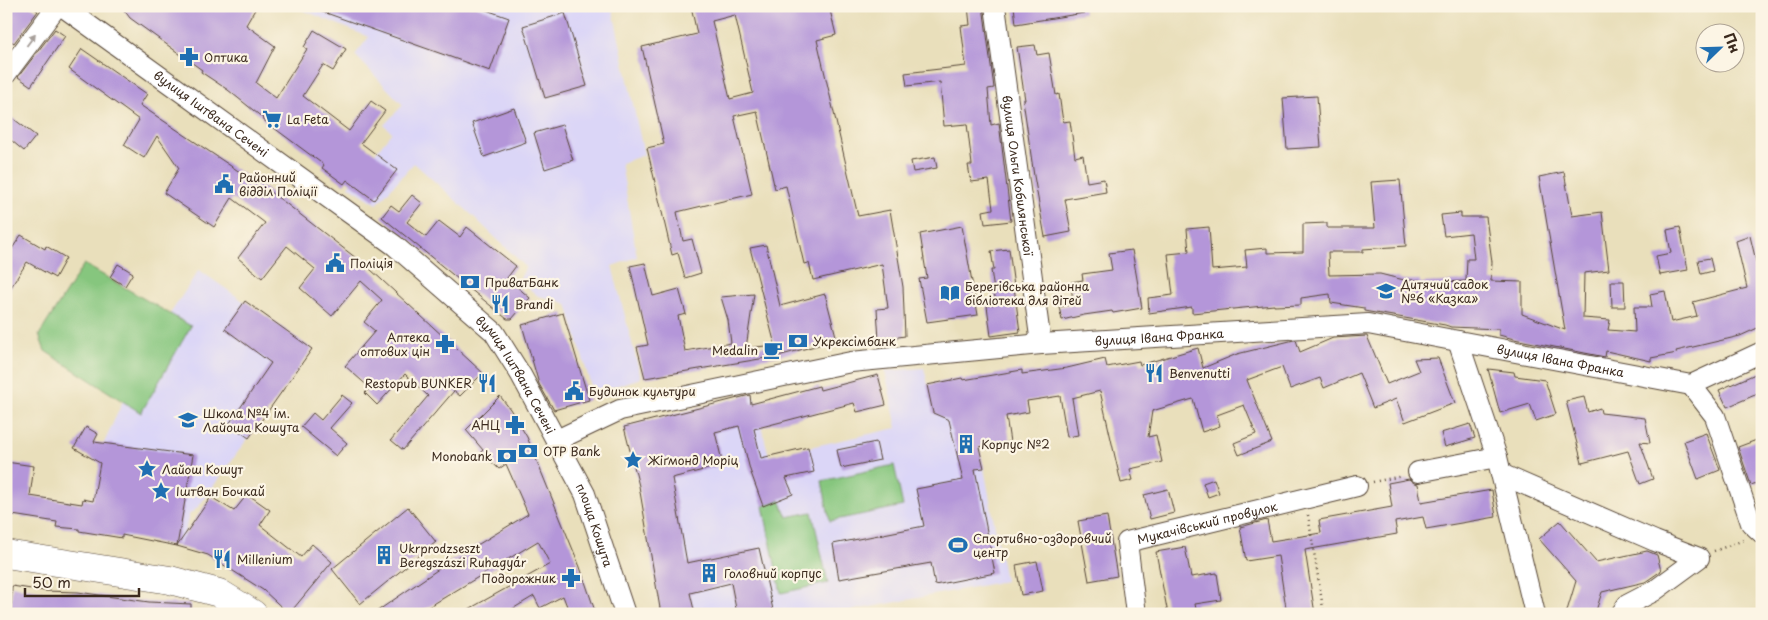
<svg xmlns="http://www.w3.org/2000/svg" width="1768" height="620" font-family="'Playpen Sans',sans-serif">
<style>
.built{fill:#dbd6f7}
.green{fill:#86c67e;stroke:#60784e}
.building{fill:#b496d9;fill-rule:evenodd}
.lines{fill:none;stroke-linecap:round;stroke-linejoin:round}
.minor-casing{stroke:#554536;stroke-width:22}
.highway-casing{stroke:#554536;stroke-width:29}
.path{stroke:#554536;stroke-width:2.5;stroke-dasharray:1 4;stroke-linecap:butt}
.minor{stroke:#fff;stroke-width:20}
.highway{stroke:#fff;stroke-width:28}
.oneway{fill:#a79f9a}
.labels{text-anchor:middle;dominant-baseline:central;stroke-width:4.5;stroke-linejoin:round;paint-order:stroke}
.poi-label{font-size:12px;fill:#3b2a1e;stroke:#fcf5e5;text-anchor:start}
.street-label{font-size:12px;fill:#3b2a1e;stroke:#fcf5e5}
</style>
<rect width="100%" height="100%" fill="#fcf5e5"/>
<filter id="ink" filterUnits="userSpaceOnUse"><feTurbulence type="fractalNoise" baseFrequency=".02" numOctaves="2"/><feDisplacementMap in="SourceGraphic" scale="10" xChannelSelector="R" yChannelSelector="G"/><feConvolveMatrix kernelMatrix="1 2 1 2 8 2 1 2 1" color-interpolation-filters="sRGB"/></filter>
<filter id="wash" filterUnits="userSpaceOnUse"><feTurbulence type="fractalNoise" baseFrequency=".0096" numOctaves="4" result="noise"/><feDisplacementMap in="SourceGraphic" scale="20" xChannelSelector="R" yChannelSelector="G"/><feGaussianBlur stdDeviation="1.12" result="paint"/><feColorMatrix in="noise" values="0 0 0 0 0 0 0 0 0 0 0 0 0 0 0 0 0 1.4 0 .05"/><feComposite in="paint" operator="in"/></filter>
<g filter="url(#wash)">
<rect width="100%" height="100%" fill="#e9dfbb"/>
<g class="built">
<path d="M 293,6 L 612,6 L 644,155 L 621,163 L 637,257 L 612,266 L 641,378 L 593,393 L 567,304 L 554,299 L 538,296 L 519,280 L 526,267 L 472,215 L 414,163 L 377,204 L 349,186 L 392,132 L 384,125 L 403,105 L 355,55 L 369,37 Z"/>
<path d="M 84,264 L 170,314 L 199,270 L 312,349 L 199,506 L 189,515 L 181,547 L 143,539 L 79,531 L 83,499 L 93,500 L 104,443 L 123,401 L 45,351 L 39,335 Z"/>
<path d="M 924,368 L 928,385 L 962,378 L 984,468 L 1005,581 L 834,614 L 661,614 L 639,487 L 624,427 L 753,394 L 769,456 L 897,428 L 885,371 Z"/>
</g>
<g class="green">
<path d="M 84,264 L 191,326 L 141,413 L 45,351 L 39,335 Z"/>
<path d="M 894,465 L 903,506 L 830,521 L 822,481 Z"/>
<path d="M 780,500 L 787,517 L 812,512 L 828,583 L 781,593 L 763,506 Z"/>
</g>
<g id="blocks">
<g class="building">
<path d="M 6,6 L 31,6 L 38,11 L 14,43 L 6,38 L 6,34 L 11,27 L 6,24 Z"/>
<path d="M 121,6 L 257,6 L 246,25 L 275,46 L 256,83 L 276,98 L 307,49 L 304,47 L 314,30 L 346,49 L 333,71 L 323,65 L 303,96 L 349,131 L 371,101 L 385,111 L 361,143 L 397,170 L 374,200 L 347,180 L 344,184 L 322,168 L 324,165 L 262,119 L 263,118 L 228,90 L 201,72 L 202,70 L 130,18 Z"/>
<path d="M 312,6 L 475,6 L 509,18 L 490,71 L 312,8 Z"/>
<path d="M 691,6 L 829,6 L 836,35 L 817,40 L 858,216 L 890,210 L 903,287 L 905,336 L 879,340 L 877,309 L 888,308 L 882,264 L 813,280 L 809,263 L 804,264 L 786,186 L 775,189 L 757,111 L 734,116 L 752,194 L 677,212 L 683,241 L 692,239 L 701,273 L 685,278 L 678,253 L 672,255 L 647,148 L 664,144 L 642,47 L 697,34 ZM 735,15 L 753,93 L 730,99 L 712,21 Z"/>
<path d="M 968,6 L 983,6 L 994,88 L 988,89 L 991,125 L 999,123 L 1011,221 L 985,224 L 983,211 L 993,209 L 989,180 L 971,182 L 968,165 L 972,165 L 967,124 L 944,126 L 940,82 L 907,86 L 905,73 L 966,66 L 961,26 L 970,25 Z"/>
<path d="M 1014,6 L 1083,6 L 1084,13 L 1016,24 Z"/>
<path d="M 565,13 L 587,86 L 545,98 L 523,26 Z"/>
<path d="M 55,29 L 65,36 L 31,86 L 18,77 Z"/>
<path d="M 1035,45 L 1037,55 L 1049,53 L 1056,95 L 1059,94 L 1063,122 L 1070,121 L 1075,157 L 1083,155 L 1087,182 L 1104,179 L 1106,192 L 1065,199 L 1071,232 L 1045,237 L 1034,176 L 1023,100 L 1025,100 L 1017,47 Z"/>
<path d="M 82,49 L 147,94 L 140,105 L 283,201 L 370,269 L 483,373 L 460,396 L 454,391 L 403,450 L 391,440 L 428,396 L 405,374 L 377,405 L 365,393 L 370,388 L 345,366 L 375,331 L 364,322 L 382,300 L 361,281 L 332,316 L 300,288 L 315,269 L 287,246 L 262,278 L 238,258 L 265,223 L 232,198 L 214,227 L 164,193 L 179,168 L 157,136 L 144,158 L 124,145 L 139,120 L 69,69 Z"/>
<path d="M 1317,96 L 1321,147 L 1287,149 L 1283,98 Z"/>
<path d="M 514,108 L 526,142 L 484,157 L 472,123 Z"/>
<path d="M 6,113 L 36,136 L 24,151 L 6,136 Z"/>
<path d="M 562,125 L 573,160 L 545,169 L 534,133 Z"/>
<path d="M 935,157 L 937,168 L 913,172 L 911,161 Z"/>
<path d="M 1564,172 L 1572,216 L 1602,212 L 1609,270 L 1584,273 L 1583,318 L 1610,320 L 1608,330 L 1635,332 L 1634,307 L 1652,307 L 1650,294 L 1665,291 L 1671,322 L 1697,316 L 1693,302 L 1747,288 L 1736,241 L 1750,236 L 1762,286 L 1762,326 L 1740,336 L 1676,351 L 1677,353 L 1651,358 L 1651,361 L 1606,351 L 1605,357 L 1514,339 L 1499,335 L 1499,329 L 1451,327 L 1445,325 L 1364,311 L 1364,308 L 1331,303 L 1330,294 L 1301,298 L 1301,305 L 1274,306 L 1274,305 L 1192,313 L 1192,307 L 1149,313 L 1148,298 L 1173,295 L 1168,254 L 1189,252 L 1187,229 L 1209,227 L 1212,270 L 1247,267 L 1245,250 L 1267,248 L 1267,253 L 1303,252 L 1303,224 L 1327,223 L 1327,228 L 1375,228 L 1371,182 L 1400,180 L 1406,246 L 1363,249 L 1363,252 L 1328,252 L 1329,275 L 1380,274 L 1404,280 L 1420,280 L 1420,283 L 1466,281 L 1467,259 L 1474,259 L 1471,233 L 1444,236 L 1441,215 L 1461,213 L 1461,217 L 1486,217 L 1492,262 L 1491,281 L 1522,282 L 1522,314 L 1565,330 L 1539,177 Z"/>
<path d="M 412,195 L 422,203 L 407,222 L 426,237 L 439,221 L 460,237 L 467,227 L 516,266 L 507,278 L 530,298 L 512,319 L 507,319 L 382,217 L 391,205 L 399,211 Z"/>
<path d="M 962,226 L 978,315 L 927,322 L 919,279 L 927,278 L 920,234 Z"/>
<path d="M 1680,227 L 1688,270 L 1660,275 L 1656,256 L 1671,253 L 1667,230 Z"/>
<path d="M 21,235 L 45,249 L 46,246 L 66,258 L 55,278 L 27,262 L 6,295 L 6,258 Z"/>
<path d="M 766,245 L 780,306 L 825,294 L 837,340 L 778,356 L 645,378 L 637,347 L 648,345 L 630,266 L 645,263 L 653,296 L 679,289 L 686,314 L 678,316 L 685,351 L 731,343 L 728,320 L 721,297 L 754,294 L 746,348 L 775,345 L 750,248 Z"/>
<path d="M 1009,249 L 1020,332 L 991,336 L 987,306 L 996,304 L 991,270 L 994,270 L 991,251 Z"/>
<path d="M 1132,250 L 1142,308 L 1113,313 L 1112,311 L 1084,315 L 1062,320 L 1059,307 L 1073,304 L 1071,282 L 1083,280 L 1082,274 L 1112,270 L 1109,253 Z"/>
<path d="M 1710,258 L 1713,271 L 1701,274 L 1698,260 Z"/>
<path d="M 118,264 L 133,273 L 125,286 L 110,277 Z"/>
<path d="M 1611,281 L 1624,281 L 1625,307 L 1612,307 Z"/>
<path d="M 245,301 L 312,349 L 249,438 L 229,424 L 271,363 L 225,329 Z"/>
<path d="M 563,313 L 589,400 L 554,410 L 539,384 L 522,325 Z"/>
<path d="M 1367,336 L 1387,384 L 1419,371 L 1414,359 L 1438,358 L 1455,403 L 1405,422 L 1396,399 L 1373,408 L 1359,373 L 1324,388 L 1320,378 L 1290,389 L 1282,367 L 1247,380 L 1272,442 L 1239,455 L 1234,443 L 1256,434 L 1244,405 L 1217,415 L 1220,426 L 1202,432 L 1193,399 L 1152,411 L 1148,437 L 1156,435 L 1162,462 L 1130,469 L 1133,480 L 1121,483 L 1100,391 L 1072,398 L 1078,435 L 1067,437 L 1060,396 L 1027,401 L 1029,412 L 1006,416 L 1010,442 L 979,447 L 984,468 L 975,469 L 995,573 L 935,585 L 931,563 L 839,579 L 833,544 L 924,526 L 916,489 L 963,480 L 949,420 L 933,413 L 927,385 L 962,378 L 963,380 L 1022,370 L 1022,374 L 1067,368 L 1105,359 L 1107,367 L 1139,361 L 1140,365 L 1198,348 L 1203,368 L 1237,354 L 1294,340 L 1296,340 L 1300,352 L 1333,338 Z"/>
<path d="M 1488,369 L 1514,372 L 1515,376 L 1545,380 L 1556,414 L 1536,421 L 1530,404 L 1500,413 Z"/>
<path d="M 1762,371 L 1762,392 L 1727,407 L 1719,390 Z"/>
<path d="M 878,375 L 886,405 L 857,412 L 854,403 L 754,429 L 761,458 L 808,447 L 814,472 L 786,478 L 793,494 L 763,506 L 750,470 L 739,426 L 715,432 L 723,465 L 672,478 L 687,563 L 759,548 L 774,614 L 737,614 L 731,583 L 690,593 L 695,614 L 661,614 L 639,486 L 624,427 L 750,395 L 751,404 L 819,386 L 820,390 Z"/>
<path d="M 342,395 L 352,403 L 330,428 L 347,443 L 336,456 L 301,427 L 313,413 L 321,420 Z"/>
<path d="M 500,396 L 510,409 L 527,437 L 580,567 L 596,614 L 570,614 L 563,596 L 540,608 L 534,596 L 504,614 L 460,614 L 550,564 L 538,541 L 417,614 L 373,614 L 443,566 L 528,514 L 506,464 L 499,469 L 481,452 L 483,450 L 466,430 Z"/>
<path d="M 1584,397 L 1588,412 L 1600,408 L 1601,413 L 1645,418 L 1650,443 L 1640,442 L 1653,479 L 1640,484 L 1628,451 L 1582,463 L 1566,401 Z"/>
<path d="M 1470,424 L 1475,438 L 1445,447 L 1441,433 Z"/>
<path d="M 86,427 L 98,434 L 94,442 L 193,455 L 177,546 L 122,535 L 122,538 L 79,531 L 79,529 L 56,527 L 57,522 L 6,514 L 6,462 L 34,466 L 30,496 L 82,504 L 83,499 L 93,501 L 100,463 L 74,448 Z"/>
<path d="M 1706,433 L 1720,470 L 1698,479 L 1684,441 Z"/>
<path d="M 1762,438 L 1762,481 L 1751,485 L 1738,447 Z"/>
<path d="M 876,442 L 880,460 L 841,468 L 837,450 Z"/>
<path d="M 1214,479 L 1219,493 L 1208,497 L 1203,483 Z"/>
<path d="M 1409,479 L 1414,483 L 1418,484 L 1421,502 L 1492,490 L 1496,517 L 1426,529 L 1423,517 L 1395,522 L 1397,534 L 1305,550 L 1315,614 L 1287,614 L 1278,556 L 1246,561 L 1240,527 L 1267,520 L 1271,541 L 1321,533 L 1319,520 L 1392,507 L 1388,483 Z"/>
<path d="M 1168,489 L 1174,513 L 1150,519 L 1144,495 Z"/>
<path d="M 246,496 L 253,498 L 270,510 L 260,525 L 301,557 L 312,544 L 332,562 L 289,614 L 263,590 L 208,555 L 177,546 L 211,497 L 234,511 Z"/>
<path d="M 408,507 L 436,542 L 360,604 L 332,569 Z"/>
<path d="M 1107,516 L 1117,576 L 1089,581 L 1078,521 Z"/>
<path d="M 1560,521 L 1596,562 L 1647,551 L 1657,555 L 1661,571 L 1645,582 L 1602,592 L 1595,614 L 1566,614 L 1576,581 L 1539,539 Z"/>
<path d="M 1185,547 L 1191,577 L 1217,573 L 1221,600 L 1195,604 L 1197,614 L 1168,614 L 1156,552 Z"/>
<path d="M 1037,561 L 1043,591 L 1021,595 L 1016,565 Z"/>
<path d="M 12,586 L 44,591 L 78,592 L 149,602 L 191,604 L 191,614 L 11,614 Z"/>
</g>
</g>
</g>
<g filter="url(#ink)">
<use href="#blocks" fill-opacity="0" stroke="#554536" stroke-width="1"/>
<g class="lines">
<g class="minor-casing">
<g id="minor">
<path id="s1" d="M 62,6 L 394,245 L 494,332 L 521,375 L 585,494 L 625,614"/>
<path id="s2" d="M 995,6 L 1041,344"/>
<path d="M 6,74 L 57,6"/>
<path d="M 1458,341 L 1497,457 L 1535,614"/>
<path d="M 1691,385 L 1715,416 L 1751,523 L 1762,533"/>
<path id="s3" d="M 557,440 L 620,410 L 851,362 L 1041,344 L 1368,324 L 1691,385 L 1762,352"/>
<path d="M 1418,472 L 1497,457"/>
<path d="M 1501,474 L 1655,541 L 1699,558 L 1654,591 L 1627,605 L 1621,614"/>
<path id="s4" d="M 1136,614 L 1127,542 L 1357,486"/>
</g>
</g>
<g class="highway-casing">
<path id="highway" d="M 6,554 L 170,580 L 219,593 L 253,614"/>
</g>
<g class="path">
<path d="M 1373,482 L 1402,476"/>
<path d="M 1308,515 L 1324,614"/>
<path d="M 1714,551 L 1744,540"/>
</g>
<use href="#minor" class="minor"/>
<use href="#highway" class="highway"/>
</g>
<defs><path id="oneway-solid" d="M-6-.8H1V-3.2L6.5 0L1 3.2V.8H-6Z" transform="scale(1.25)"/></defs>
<use class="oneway" href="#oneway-solid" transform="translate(31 40) rotate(-53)"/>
</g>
<defs>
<g id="pharmacy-bare" transform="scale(1.5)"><path d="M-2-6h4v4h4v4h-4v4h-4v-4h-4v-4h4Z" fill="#1f6fb2" stroke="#fcf5e5" stroke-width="2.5" paint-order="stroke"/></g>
<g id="supermarket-bare" transform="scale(1.5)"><path d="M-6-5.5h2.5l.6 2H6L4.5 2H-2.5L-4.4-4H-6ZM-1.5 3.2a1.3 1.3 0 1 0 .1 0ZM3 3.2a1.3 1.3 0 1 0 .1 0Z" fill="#1f6fb2" stroke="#fcf5e5" stroke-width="2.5" paint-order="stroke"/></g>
<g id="civic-bare" transform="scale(1.5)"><path d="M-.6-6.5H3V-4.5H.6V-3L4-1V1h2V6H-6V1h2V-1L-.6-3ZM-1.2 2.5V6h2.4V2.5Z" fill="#1f6fb2" stroke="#fcf5e5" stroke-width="2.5" paint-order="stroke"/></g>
<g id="bank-bare" transform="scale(1.5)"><path d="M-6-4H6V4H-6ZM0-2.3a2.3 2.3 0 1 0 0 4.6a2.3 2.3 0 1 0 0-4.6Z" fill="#1f6fb2" stroke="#fcf5e5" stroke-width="2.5" paint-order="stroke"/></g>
<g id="school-bare" transform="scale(1.5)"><path d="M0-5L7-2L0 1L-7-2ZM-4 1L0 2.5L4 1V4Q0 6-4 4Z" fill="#1f6fb2" stroke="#fcf5e5" stroke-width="2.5" paint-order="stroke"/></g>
<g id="library-bare" transform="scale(1.5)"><path d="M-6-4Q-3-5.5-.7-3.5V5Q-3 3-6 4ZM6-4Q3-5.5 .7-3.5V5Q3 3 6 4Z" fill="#1f6fb2" stroke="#fcf5e5" stroke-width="2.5" paint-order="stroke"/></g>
<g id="restaurant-bare" transform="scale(1.5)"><path d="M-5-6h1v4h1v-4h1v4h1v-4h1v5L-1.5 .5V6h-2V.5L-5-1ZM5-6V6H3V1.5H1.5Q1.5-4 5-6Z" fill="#1f6fb2" stroke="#fcf5e5" stroke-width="2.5" paint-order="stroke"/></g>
<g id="cafe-bare" transform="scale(1.5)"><path d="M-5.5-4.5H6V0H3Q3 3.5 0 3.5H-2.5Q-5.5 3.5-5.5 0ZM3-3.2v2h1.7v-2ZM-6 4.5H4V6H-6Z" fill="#1f6fb2" stroke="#fcf5e5" stroke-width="2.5" paint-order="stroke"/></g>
<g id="building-bare" transform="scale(1.5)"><path d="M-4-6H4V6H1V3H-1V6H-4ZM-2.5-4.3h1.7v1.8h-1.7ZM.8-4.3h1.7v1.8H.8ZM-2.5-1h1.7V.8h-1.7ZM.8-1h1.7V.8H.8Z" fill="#1f6fb2" stroke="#fcf5e5" stroke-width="2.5" paint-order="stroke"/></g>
<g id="sight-bare" transform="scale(1.5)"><path d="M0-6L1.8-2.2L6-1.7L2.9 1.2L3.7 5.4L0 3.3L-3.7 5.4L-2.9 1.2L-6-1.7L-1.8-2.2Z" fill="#1f6fb2" stroke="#fcf5e5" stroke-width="2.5" paint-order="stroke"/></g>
<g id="stadium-bare" transform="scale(1.5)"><path d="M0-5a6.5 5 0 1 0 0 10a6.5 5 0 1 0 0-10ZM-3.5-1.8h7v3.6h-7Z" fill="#1f6fb2" stroke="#fcf5e5" stroke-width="2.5" paint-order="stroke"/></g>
</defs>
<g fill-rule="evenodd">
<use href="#pharmacy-bare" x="189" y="57"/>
<use href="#supermarket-bare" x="272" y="119"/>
<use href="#civic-bare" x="224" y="184"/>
<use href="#civic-bare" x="335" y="263"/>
<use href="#bank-bare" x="470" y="282"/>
<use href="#school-bare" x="1386" y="291"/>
<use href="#library-bare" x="950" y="293"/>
<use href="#restaurant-bare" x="500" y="304"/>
<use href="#bank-bare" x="798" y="341"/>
<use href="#pharmacy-bare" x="445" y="344"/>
<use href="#cafe-bare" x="773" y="350"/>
<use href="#restaurant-bare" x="1154" y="373"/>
<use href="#restaurant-bare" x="487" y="383"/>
<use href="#civic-bare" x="574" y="391"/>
<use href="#school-bare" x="188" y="420"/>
<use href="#pharmacy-bare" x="515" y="425"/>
<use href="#building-bare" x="966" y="444"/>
<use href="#bank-bare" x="528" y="451"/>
<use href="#bank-bare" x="507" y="456"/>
<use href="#sight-bare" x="633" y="460"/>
<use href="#sight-bare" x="147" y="469"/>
<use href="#sight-bare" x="161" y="491"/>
<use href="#stadium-bare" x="958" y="545"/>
<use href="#building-bare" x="384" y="555"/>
<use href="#restaurant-bare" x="222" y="559"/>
<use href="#building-bare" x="709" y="573"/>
<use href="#pharmacy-bare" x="571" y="578"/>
</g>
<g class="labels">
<g class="poi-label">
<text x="204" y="57">Оптика</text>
<text x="287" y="119">La Feta</text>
<text x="239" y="177">Районний<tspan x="239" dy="14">відділ Поліції</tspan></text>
<text x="350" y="263">Поліція</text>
<text x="485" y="282">ПриватБанк</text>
<text x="1401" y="284">Дитячий садок<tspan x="1401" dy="14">№6 «Казка»</tspan></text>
<text x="965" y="286">Берегівська районна<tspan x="965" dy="14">бібліотека для дітей</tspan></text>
<text x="515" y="304">Brandi</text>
<text x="430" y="337" text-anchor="end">Аптека<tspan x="430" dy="14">оптових цін</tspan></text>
<text x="813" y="341">Укрексімбанк</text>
<text x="758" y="350" text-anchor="end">Medalin</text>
<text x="1169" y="373">Benvenutti</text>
<text x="472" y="383" text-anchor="end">Restopub BUNKER</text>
<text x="589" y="391">Будинок культури</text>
<text x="203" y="413">Школа №4 ім.<tspan x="203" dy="14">Лайоша Кошута</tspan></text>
<text x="500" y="425" text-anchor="end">АНЦ</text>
<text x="981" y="444">Корпус №2</text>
<text x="543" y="451">OTP Bank</text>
<text x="492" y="456" text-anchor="end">Monobank</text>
<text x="648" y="460">Жіґмонд Моріц</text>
<text x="162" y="469">Лайош Кошут</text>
<text x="176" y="491">Іштван Бочкай</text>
<text x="973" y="538">Спортивно-оздоровчий<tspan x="973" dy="14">центр</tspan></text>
<text x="399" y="548">Ukrprodzseszt<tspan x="399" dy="14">Beregszászi Ruhagyár</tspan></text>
<text x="237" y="559">Millenium</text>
<text x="724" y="573">Головний корпус</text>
<text x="556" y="578" text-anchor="end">Подорожник</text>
</g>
<g class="street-label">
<text stroke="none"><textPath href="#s1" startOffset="184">вулиця Іштвана Сечені</textPath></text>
<text stroke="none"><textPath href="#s2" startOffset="171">вулиця Ольги Кобилянської</textPath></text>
<text stroke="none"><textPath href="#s3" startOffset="615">вулиця Івана Франка</textPath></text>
<text stroke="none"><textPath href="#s3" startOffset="1020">вулиця Івана Франка</textPath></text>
<text stroke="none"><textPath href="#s1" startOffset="589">вулиця Іштвана Сечені</textPath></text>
<text stroke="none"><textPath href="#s4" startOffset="155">Мукачівський провулок</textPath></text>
<text stroke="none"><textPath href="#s1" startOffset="760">площа Кошута</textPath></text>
</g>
</g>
<rect width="1768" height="620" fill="none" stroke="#fcf5e5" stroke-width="25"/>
<g transform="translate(1720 48) rotate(67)"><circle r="24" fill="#fcf5e5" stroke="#afa495"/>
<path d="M0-4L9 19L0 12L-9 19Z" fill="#1f6fb2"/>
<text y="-8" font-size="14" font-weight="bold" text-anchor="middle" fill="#3b2a1e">Пн</text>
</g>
<path d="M25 588v8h114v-8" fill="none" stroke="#3b2a1e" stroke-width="2.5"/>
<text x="32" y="588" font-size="15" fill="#3b2a1e" stroke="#fcf5e5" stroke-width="4" paint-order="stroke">50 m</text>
</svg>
